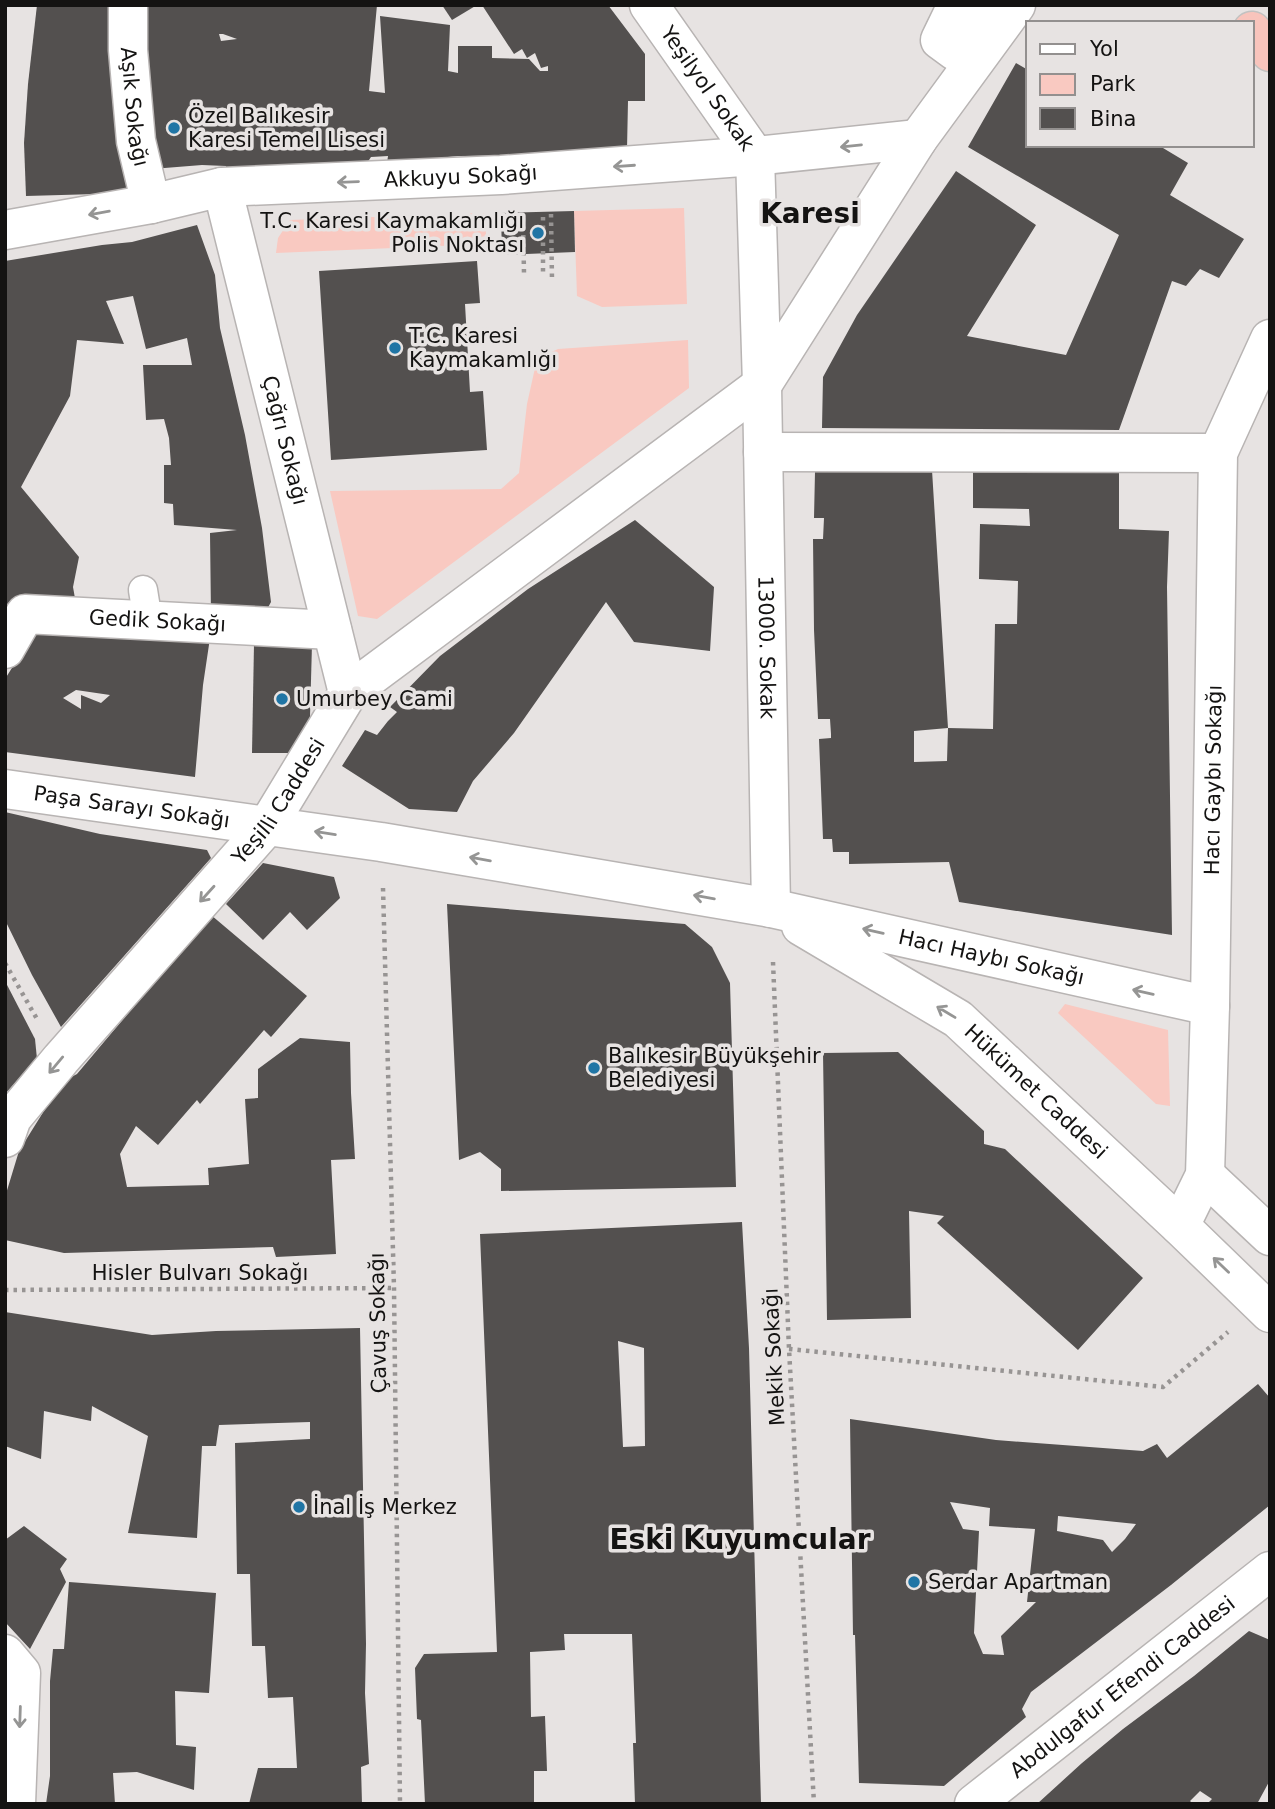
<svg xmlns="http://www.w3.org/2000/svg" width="1275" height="1809" font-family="'DejaVu Sans',sans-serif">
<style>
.green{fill:#f9c9c1}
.building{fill:#53504f;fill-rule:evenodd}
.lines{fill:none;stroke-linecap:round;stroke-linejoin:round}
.service-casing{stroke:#b8b4b3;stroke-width:31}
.pedestrian-casing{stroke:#b8b4b3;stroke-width:41}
.minor-casing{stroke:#b8b4b3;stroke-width:41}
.trunk-casing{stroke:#c2c2c1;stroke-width:41}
.path{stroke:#979493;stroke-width:4.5;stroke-dasharray:3.5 5;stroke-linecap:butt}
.service{stroke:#fff;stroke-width:28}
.pedestrian{stroke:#fff;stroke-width:38}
.minor{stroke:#fff;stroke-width:38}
.trunk{stroke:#f8c4bc;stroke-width:38}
.oneway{stroke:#959594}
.poi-dot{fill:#2075a5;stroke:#e7e3e2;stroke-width:2.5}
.labels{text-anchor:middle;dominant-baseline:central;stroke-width:7;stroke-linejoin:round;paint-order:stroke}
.street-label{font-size:21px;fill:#141312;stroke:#e7e3e2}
.poi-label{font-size:21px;fill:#141312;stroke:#e7e3e2;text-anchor:start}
.district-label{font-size:28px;font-weight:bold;fill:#141312;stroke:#e7e3e2}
</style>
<rect width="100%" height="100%" fill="#e7e3e2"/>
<g class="green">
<path d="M 684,208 L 687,304 L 602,307 L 577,296 L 574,211 Z"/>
<path d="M 484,213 L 487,244 L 276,253 L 278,238 L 290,220 Z"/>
<path d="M 688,340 L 689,388 L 377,619 L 358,616 L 330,491 L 501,489 L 519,473 L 527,404 L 537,359 L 558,349 Z"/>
<path d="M 1065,1004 L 1168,1030 L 1170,1106 L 1156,1104 L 1058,1013 Z"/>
</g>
<g class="building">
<path d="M 37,5 L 118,5 L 132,193 L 26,196 L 24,143 L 28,84 Z"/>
<path d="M 143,5 L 377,5 L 369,91 L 385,93 L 380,16 L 450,25 L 448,71 L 458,73 L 458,46 L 492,46 L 492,58 L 529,59 L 540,71 L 548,71 L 548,66 L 541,68 L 535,53 L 527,58 L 522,49 L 514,54 L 482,5 L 608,5 L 645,54 L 645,101 L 628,101 L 627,149 L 548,155 L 458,156 L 387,163 L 388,156 L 371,157 L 365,166 L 225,173 L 226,166 L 202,165 L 152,169 ZM 219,34 L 223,34 L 237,39 L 221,41 Z"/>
<path d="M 442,5 L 477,5 L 452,20 Z"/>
<path d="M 1016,63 L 1028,70 L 1028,145 L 1158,145 L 1188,163 L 1170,195 L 1244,239 L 1219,278 L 1200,269 L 1186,286 L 1172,281 L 1119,430 L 822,428 L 823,377 L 857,315 L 956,171 L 1036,225 L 967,336 L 1066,355 L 1119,235 L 968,147 Z"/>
<path d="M 574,211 L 575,252 L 502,255 L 501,213 Z"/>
<path d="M 197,225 L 215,275 L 220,328 L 245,435 L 262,528 L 271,602 L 265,613 L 211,615 L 210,533 L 237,530 L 174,525 L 173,504 L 164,503 L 164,465 L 171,465 L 169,438 L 164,419 L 146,420 L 143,365 L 192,365 L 187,338 L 146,349 L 133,296 L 106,301 L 124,344 L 77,340 L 70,396 L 21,487 L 79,557 L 73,587 L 76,604 L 11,601 L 5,615 L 5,261 L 102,245 L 132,242 Z"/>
<path d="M 477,261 L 480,303 L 465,304 L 470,392 L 483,391 L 487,450 L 331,460 L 319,271 Z"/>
<path d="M 829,459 L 932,470 L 948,728 L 993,729 L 995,624 L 1017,624 L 1018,581 L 979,579 L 980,524 L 1030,526 L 1029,509 L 973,508 L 973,472 L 1119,469 L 1119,529 L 1169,531 L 1167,587 L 1172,935 L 959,902 L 949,862 L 849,864 L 849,852 L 833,852 L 832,839 L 823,839 L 819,739 L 831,738 L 831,734 L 830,719 L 818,719 L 814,630 L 813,539 L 823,539 L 824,518 L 814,518 L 815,472 L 828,472 ZM 948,728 L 947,761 L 914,762 L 914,731 Z"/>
<path d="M 635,520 L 714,587 L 710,651 L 634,642 L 606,602 L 514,733 L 473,781 L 457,812 L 409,809 L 342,766 L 365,730 L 377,735 L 388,721 L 397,712 L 390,707 L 440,656 L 528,589 Z"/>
<path d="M 37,628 L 210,638 L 203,685 L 195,777 L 5,752 L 5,679 ZM 76,690 L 110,695 L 101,703 L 81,695 L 81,709 L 63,698 Z"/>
<path d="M 254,644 L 312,644 L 309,753 L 252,753 Z"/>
<path d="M 5,812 L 100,834 L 207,850 L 211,858 L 61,1027 L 32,975 L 5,920 Z"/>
<path d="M 263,863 L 334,877 L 340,898 L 307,930 L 290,912 L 263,940 L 226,904 Z"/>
<path d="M 447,904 L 685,924 L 712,947 L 730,983 L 736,1187 L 501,1191 L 501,1169 L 480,1152 L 459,1160 Z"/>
<path d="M 211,915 L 307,996 L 271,1037 L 264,1030 L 200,1104 L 197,1100 L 158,1145 L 136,1126 L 120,1154 L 127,1187 L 209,1185 L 208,1168 L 249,1164 L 245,1099 L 258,1098 L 258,1069 L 300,1038 L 350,1042 L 351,1093 L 355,1159 L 331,1160 L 336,1254 L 276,1257 L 273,1247 L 64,1253 L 5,1240 L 5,1197 L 19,1151 L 62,1082 L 77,1074 Z"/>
<path d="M 5,981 L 35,1039 L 37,1059 L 5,1094 Z"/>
<path d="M 898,1052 L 984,1131 L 984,1144 L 1005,1149 L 1143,1278 L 1078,1350 L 937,1223 L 944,1216 L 909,1211 L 911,1318 L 827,1320 L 823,1053 Z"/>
<path d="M 742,1222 L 749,1348 L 761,1804 L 635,1804 L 633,1743 L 636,1743 L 632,1634 L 564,1634 L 565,1650 L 530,1652 L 531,1717 L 545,1716 L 547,1771 L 534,1771 L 534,1804 L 425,1804 L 421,1720 L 417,1719 L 415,1668 L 424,1654 L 497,1652 L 480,1234 ZM 618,1341 L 644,1348 L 645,1446 L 623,1447 Z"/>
<path d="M 5,1312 L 152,1335 L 216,1331 L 360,1328 L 366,1644 L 365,1693 L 369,1764 L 361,1767 L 362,1804 L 249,1804 L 258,1768 L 297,1768 L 293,1697 L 268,1698 L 265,1646 L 252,1646 L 250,1574 L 237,1574 L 235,1443 L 310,1439 L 310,1422 L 219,1425 L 216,1446 L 202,1446 L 197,1538 L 128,1533 L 148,1436 L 92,1406 L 91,1421 L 44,1411 L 41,1459 L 5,1446 Z"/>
<path d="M 1258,1384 L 1270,1398 L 1270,1505 L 1171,1585 L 1031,1692 L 1022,1709 L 1026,1717 L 944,1786 L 859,1783 L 855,1635 L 853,1635 L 850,1419 L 996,1440 L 1143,1451 L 1157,1444 L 1167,1458 ZM 950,1502 L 990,1508 L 989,1526 L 1035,1529 L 1027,1602 L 1036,1602 L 1001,1636 L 1004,1655 L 983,1654 L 974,1633 L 979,1531 L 963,1529 ZM 1058,1516 L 1136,1524 L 1125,1539 L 1112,1552 L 1103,1540 L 1057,1531 Z"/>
<path d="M 24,1526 L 67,1559 L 60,1569 L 66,1582 L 30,1649 L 5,1622 L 5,1540 Z"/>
<path d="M 69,1582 L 216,1593 L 209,1693 L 175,1691 L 176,1745 L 196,1747 L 194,1790 L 137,1772 L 113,1773 L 115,1804 L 46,1804 L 50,1776 L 50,1681 L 53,1649 L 64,1649 Z"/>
<path d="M 1249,1631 L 1270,1640 L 1270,1780 L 1257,1804 L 1207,1804 L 1212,1799 L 1200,1791 L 1190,1801 L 1193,1804 L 1037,1804 L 1082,1763 L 1123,1729 L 1194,1676 Z"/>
</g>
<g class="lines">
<g class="service-casing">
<path id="service" d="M 143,590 L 148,621"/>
</g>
<g class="pedestrian-casing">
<g id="pedestrian">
<path id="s1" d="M 128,5 L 128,50 L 136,141 L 151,204"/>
<path d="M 957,5 L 940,40 L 955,51 L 983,5"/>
</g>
</g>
<g class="minor-casing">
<g id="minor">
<path id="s2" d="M 649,5 L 755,156 L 762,385 L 771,908"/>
<path id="s3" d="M 222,187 L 348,693"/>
<path id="s4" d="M 5,230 L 151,204 L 222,187 L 501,175 L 755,156 L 918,139"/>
<path d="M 763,452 L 1218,453"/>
<path id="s5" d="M 5,649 L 25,614 L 332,630"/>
<path id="s6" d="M 5,789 L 381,842 L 771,908 L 1210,1006"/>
<path id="s7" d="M 801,926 L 958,1019 L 1180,1226 L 1270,1313"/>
<path id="s8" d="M 5,1138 L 12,1118 L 61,1059 L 268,825 L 348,693 L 762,385 L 918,139 L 1016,5"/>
<path d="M 1205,1175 L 1270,1236"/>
<path id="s9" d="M 1180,1226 L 1205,1175 L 1210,1006 L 1218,453 L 1270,339"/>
<path d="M 5,1654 L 21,1673 L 16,1804"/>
<path id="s10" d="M 974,1804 L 1270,1571"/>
</g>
</g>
<g class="trunk-casing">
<path id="trunk" d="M 1252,31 L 1270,52"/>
</g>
<g class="path">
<path d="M 551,214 L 552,280"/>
<path d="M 543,217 L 543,276"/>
<path d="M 523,218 L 524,274"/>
<path d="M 383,888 L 394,1288 L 400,1804"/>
<path d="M 773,962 L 789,1349 L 814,1804"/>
<path d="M 5,963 L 37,1019"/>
<path d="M 5,1290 L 394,1288"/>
<path d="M 789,1349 L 1163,1387 L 1228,1332"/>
</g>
<use href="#service" class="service"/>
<use href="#pedestrian" class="pedestrian"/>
<use href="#minor" class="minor"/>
<use href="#trunk" class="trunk"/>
</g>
<defs><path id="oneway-shaft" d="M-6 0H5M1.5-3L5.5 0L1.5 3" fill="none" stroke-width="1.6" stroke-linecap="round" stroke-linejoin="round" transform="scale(1.75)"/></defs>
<g class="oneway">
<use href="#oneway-shaft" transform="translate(851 146) rotate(174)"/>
<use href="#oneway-shaft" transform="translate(624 166) rotate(176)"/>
<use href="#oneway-shaft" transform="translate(348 182) rotate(178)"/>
<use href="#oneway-shaft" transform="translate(99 213) rotate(170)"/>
<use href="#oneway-shaft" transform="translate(325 833) rotate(-171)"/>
<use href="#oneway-shaft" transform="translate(480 859) rotate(-170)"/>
<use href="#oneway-shaft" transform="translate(207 894) rotate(132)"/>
<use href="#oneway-shaft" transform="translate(704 897) rotate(-170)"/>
<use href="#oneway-shaft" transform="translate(873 931) rotate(-167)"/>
<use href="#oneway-shaft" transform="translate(1143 992) rotate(-167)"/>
<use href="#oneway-shaft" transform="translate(946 1012) rotate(-149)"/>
<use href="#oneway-shaft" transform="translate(56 1065) rotate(130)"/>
<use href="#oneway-shaft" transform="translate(1221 1265) rotate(-136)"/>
<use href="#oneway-shaft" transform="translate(20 1717) rotate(92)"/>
</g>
<g class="poi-dot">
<circle cx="174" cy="128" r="7"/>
<circle cx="538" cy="233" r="7"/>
<circle cx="395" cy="348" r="7"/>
<circle cx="282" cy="699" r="7"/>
<circle cx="594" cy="1068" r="7"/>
<circle cx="299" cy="1507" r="7"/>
<circle cx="914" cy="1582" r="7"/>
</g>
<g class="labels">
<g class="street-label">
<text stroke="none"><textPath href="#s2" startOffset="102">Yeşilyol Sokak</textPath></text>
<text stroke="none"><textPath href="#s1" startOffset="102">Aşık Sokağı</textPath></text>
<text stroke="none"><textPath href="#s4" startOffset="460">Akkuyu Sokağı</textPath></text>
<text stroke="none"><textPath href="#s3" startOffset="261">Çağrı Sokağı</textPath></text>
<text stroke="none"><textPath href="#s5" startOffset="173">Gedik Sokağı</textPath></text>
<text stroke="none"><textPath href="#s2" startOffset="676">13000. Sokak</textPath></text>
<text stroke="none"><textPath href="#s9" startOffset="452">Hacı Gaybı Sokağı</textPath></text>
<text stroke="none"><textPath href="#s8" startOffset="436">Yeşilli Caddesi</textPath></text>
<text stroke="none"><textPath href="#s6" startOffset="128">Paşa Sarayı Sokağı</textPath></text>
<text stroke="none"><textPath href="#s6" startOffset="1001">Hacı Haybı Sokağı</textPath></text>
<text stroke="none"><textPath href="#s7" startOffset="289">Hükümet Caddesi</textPath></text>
<text x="200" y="1273">Hisler Bulvarı Sokağı</text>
<text transform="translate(378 1323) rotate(-91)">Çavuş Sokağı</text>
<text transform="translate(774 1357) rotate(-93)">Mekik Sokağı</text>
<text stroke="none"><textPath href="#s10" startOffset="189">Abdulgafur Efendi Caddesi</textPath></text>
</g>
<g class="poi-label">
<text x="188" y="116">Özel Balıkesir<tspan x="188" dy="24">Karesi Temel Lisesi</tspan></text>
<text x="524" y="221" text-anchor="end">T.C. Karesi Kaymakamlığı<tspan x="524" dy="24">Polis Noktası</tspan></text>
<text x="409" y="336">T.C. Karesi<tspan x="409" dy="24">Kaymakamlığı</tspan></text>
<text x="296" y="699">Umurbey Cami</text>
<text x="608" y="1056">Balıkesir Büyükşehir<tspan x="608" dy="24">Belediyesi</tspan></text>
<text x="313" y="1507">İnal İş Merkez</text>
<text x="928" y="1582">Serdar Apartman</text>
</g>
<g class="district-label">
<text x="810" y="213">Karesi</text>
<text x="740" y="1539">Eski Kuyumcular</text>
</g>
</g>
<rect width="1275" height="1809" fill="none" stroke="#141312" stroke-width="14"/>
<rect x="1026" y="21" width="228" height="126" fill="#e7e3e2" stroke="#93908f" stroke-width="2"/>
<rect x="1040" y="44" width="35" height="10" fill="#ffffff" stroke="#93908f" stroke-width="2"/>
<text x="1090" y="56" font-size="21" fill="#141312">Yol</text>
<rect x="1040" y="74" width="35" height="21" fill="#f9c9c1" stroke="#93908f" stroke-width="2"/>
<text x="1090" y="91" font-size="21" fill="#141312">Park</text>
<rect x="1040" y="108" width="35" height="21" fill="#53504f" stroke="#93908f" stroke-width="2"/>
<text x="1090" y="126" font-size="21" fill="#141312">Bina</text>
</svg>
